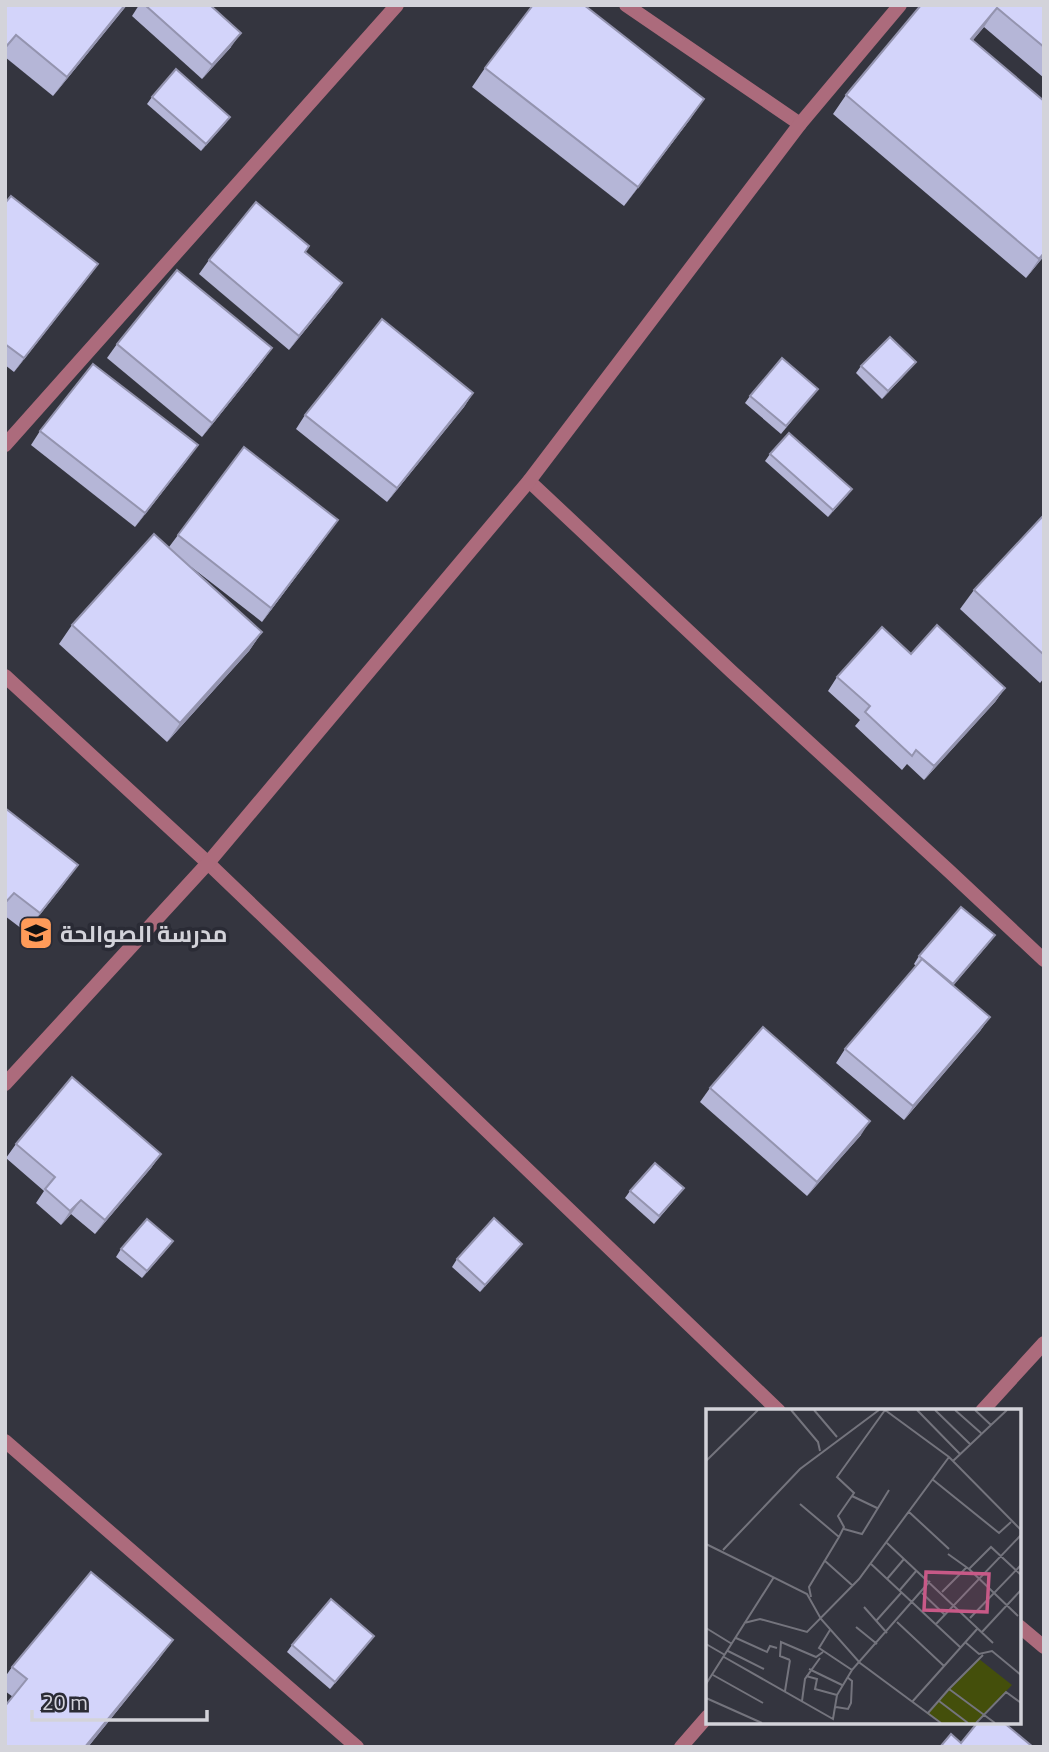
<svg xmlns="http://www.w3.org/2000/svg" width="1049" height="1752" font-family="Georgia,Cairo,serif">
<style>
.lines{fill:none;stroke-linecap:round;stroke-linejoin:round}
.street{stroke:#ac6b7c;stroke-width:14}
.wall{fill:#b5b6d7}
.shaded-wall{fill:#9494af}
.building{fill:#d3d4fa;stroke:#9494af;stroke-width:2}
.labels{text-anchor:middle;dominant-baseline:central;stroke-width:7;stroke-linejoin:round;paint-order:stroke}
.poi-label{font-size:23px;font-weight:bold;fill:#d3d3da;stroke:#2a2b35;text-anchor:start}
.inset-road{fill:none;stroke:#74747d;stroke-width:2}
.view{fill:#c85987;fill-opacity:0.15;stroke:#c85987;stroke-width:3.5}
.inset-edge{fill:none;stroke:#d3d3da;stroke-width:3.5}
</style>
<rect width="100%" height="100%" fill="#34353f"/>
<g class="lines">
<g class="street">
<path d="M 626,5 L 800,124"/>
<path d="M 5,445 L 397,5"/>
<path d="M 529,481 L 732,672 L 949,871 L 1044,960"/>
<path d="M 5,676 L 208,863 L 779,1411"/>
<path d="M 5,1084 L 208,863 L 529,481 L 800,124 L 900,5"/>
<path d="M 982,1411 L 1044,1343"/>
<path d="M 5,1441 L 357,1747"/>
<path d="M 1019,1626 L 1044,1647"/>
<path d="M 681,1747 L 708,1716"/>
</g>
</g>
<g class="wall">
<path d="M 5,5 L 127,5 L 53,96 L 5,57 Z"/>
<path d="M 139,5 L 210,5 L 231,47 L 202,79 L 132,16 Z"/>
<path d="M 921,5 L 1044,5 L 1044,78 L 984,27 L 973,40 L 1044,101 L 1044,256 L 1026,278 L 833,114 L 846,95 Z"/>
<path d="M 485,68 L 691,118 L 624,206 L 472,87 Z"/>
<path d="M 152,97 L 230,117 L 201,151 L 147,104 Z"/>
<path d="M 5,203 L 98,264 L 14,372 L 5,365 Z"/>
<path d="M 305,252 L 332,297 L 289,350 L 199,274 L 209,260 Z"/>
<path d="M 117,344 L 272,348 L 262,362 L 202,437 L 107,358 Z"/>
<path d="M 916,362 L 910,369 L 882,399 L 856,373 L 861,366 Z"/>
<path d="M 818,389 L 781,434 L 745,403 L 750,396 Z"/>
<path d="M 473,393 L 464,407 L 387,502 L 296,429 L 305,415 Z"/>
<path d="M 40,431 L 188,459 L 135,527 L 31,445 Z"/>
<path d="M 770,454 L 852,489 L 828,517 L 765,461 Z"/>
<path d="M 1044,518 L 1044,678 L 1040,683 L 960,609 L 974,590 Z"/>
<path d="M 328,534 L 262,622 L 190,566 L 262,632 L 249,651 L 167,742 L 59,644 L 72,625 L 169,547 L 178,535 Z"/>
<path d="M 911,654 L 1005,688 L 995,702 L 924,780 L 907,764 L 902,770 L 855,726 L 860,720 L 828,691 L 837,677 Z"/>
<path d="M 5,808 L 64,884 L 26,932 L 5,916 Z"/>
<path d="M 990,942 L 953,985 L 990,1017 L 980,1031 L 904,1120 L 836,1063 L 845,1049 L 916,966 L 914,964 L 919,956 Z"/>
<path d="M 710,1088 L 861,1135 L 807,1196 L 700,1102 Z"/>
<path d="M 16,1144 L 161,1154 L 151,1168 L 95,1234 L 71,1214 L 61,1225 L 36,1203 L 44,1191 L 6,1158 Z"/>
<path d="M 630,1191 L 678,1196 L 654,1224 L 625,1198 Z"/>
<path d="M 173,1241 L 142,1278 L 116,1257 L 121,1249 Z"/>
<path d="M 516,1251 L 480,1292 L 452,1267 L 457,1259 Z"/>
<path d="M 374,1636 L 330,1689 L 287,1652 L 292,1645 Z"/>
<path d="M 159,1659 L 88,1747 L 5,1747 L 13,1697 L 5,1691 L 5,1677 L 12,1667 Z"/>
</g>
<g class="shaded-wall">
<path d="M 125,5 L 127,5 L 53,96 L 67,77 Z"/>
<path d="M 997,8 L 984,27 L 958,58 L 971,39 Z"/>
<path d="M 241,33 L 231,47 L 202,79 L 212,65 Z"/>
<path d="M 704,99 L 691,118 L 624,206 L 638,187 Z"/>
<path d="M 230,117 L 225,124 L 201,151 L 206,144 Z"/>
<path d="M 1044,253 L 1044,256 L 1026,278 L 1039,259 Z"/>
<path d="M 98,264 L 88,278 L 14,372 L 24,358 Z"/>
<path d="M 342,283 L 332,297 L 289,350 L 299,336 Z"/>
<path d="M 272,348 L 262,362 L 202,437 L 212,423 Z"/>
<path d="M 916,362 L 910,369 L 882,399 L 888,391 Z"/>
<path d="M 473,393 L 464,407 L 387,502 L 397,488 Z"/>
<path d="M 198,445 L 188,459 L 135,527 L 145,513 Z"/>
<path d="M 852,489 L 847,496 L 828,517 L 833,510 Z"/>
<path d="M 338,520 L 328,534 L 262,622 L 271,608 Z"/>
<path d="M 262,632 L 249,651 L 167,742 L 180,723 Z"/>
<path d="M 1005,688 L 995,702 L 924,780 L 934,766 Z"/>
<path d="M 78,865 L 64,884 L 26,932 L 40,913 Z"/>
<path d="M 995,935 L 990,942 L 948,992 L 953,984 Z"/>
<path d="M 990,1017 L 980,1031 L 904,1120 L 913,1106 Z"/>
<path d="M 870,1121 L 861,1135 L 807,1196 L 817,1182 Z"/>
<path d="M 161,1154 L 151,1168 L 95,1234 L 105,1220 Z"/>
<path d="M 81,1200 L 71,1214 L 61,1225 L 70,1211 Z"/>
<path d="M 173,1241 L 168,1248 L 142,1278 L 147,1271 Z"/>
<path d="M 522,1244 L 516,1251 L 480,1292 L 485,1285 Z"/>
<path d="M 374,1636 L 369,1643 L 330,1689 L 335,1682 Z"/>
<path d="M 173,1640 L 159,1659 L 88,1747 L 85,1747 Z"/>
</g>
<g class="building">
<path d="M 5,5 L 125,5 L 67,77 L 16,35 L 5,48 Z"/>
<path d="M 145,5 L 210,5 L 241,33 L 212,65 Z"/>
<path d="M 533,5 L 584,5 L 704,99 L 638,187 L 485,68 Z"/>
<path d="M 921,5 L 1044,5 L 1044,47 L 997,8 L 971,39 L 1044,101 L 1044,253 L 1039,259 L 846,95 Z"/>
<path d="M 176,69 L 230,117 L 206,144 L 152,97 Z"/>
<path d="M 11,196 L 98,264 L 24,358 L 5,344 L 5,203 Z"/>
<path d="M 256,202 L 309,246 L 305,252 L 342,283 L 299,336 L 209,260 Z"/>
<path d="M 177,270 L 272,348 L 212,423 L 117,344 Z"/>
<path d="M 382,319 L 473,393 L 397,488 L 305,415 Z"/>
<path d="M 890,337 L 916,362 L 888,391 L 861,366 Z"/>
<path d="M 782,358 L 818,389 L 786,426 L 750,396 Z"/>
<path d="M 93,364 L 198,445 L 145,513 L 40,431 Z"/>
<path d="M 789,433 L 852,489 L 833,510 L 770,454 Z"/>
<path d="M 244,447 L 338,520 L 271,608 L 178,535 Z"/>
<path d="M 1042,517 L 1044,518 L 1044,655 L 974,590 Z"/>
<path d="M 154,534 L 262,632 L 180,723 L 72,625 Z"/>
<path d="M 937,625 L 1005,688 L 934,766 L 916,750 L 912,756 L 865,712 L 870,706 L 837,677 L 882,627 L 911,654 Z"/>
<path d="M 5,808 L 78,865 L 40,913 L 14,893 L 5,903 Z"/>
<path d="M 961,907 L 995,935 L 953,984 L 919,956 Z"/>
<path d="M 922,959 L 990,1017 L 913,1106 L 845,1049 Z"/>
<path d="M 763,1027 L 870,1121 L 817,1182 L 710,1088 Z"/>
<path d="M 72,1077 L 161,1154 L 105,1220 L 81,1200 L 70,1211 L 45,1189 L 55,1177 L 16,1144 Z"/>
<path d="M 655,1163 L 684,1188 L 659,1216 L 630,1191 Z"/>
<path d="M 494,1218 L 522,1244 L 485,1285 L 457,1259 Z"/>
<path d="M 147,1219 L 173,1241 L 147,1271 L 121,1249 Z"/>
<path d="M 91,1572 L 173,1640 L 85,1747 L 6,1747 L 5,1706 L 27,1679 L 12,1667 Z"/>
<path d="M 331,1599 L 374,1636 L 335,1682 L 292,1645 Z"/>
<path d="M 978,1722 L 1003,1722 L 1033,1747 L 940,1747 L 951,1734 L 961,1743 Z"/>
</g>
<defs>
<g id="school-square" transform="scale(1.75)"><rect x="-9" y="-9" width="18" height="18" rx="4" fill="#ff9b59" stroke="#2a2b35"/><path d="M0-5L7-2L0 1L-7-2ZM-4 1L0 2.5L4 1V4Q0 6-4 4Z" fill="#111"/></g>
</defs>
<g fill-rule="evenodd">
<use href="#school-square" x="36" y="933"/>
</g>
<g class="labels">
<g class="poi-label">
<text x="60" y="933">مدرسة الصوالحة</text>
</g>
</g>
<g transform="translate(706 1409)">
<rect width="315" height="315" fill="#34353f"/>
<path d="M 273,250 L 306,276 L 269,314 L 236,314 L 221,305 Z" fill="#444f0b"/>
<path class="inset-road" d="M 85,1 L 112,33 L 114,42M 108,1 L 131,28M 179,1 L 243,48 L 315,121M 211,1 L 254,45M 229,1 L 264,35M 249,1 L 275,24M 285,16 L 301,1M 0,52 L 52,1M 247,52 L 285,16 L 269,1M 226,70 L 293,124 L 305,113M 146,87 L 171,99M 94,95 L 133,128 L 138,118 L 132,107 L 148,84 L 131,68 L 179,1M 203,103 L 243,140M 138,120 L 156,125 L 183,81M 181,134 L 287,234M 0,135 L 101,185 L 115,210 L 154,254 L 235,314M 17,141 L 94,60 L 173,1M 242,145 L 263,160 L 285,138 L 315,166M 118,151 L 147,177M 164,154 L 254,238M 263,160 L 312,207M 181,170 L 198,150M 193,182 L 211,161M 236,183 L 261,158M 216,184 L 239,206M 105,188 L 103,178 L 133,128M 158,198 L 181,224M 264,209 L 315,156M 170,212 L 195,184M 191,213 L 238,257M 38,214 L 54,210 L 101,223 L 153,170 L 243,48M 230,215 L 315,126M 150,218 L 171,235M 0,219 L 26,235M 124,221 L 113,239 L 146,261 L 224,172M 276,223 L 315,181M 30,229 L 61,243 L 64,237 L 71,239M 259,233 L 273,245 L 286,242 L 315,266M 0,235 L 19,246M 22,242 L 58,260M 277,246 L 243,280 L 289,314M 18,248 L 127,310 L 131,286 L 146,261M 84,251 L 74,247 L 75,233 L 110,248 L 117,243M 103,260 L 136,276M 7,266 L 57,294M 100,267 L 111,270 L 109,280 L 131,286M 0,275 L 68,168M 79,282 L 84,251M 0,289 L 56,314M 96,292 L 99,270 L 114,249M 233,292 L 262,314M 206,293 L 272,219M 130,298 L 142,300 L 145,294 L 146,272 L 141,268M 222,304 L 243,280M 270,314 L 300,283 L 315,294"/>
<path class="view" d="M 220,163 L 283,165 L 281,203 L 218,201 Z"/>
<rect width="315" height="315" class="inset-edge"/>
</g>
<rect width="1049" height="1752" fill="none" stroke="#d3d3da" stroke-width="14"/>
<path d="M32 1710v10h175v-10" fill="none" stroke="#d3d3da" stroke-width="3.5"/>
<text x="42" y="1710" font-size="21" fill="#d3d3da" stroke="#2a2b35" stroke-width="5" paint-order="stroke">20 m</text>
</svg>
